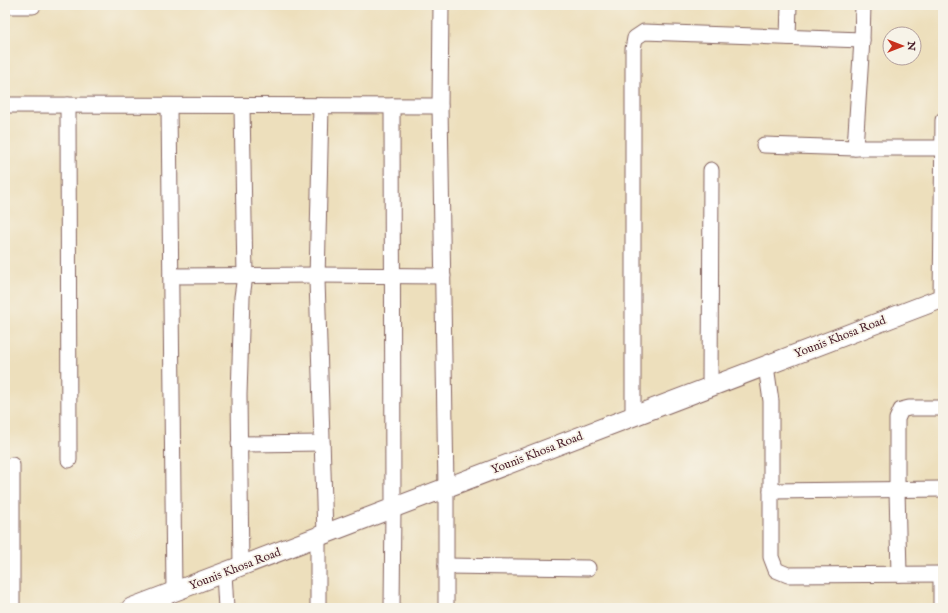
<svg xmlns="http://www.w3.org/2000/svg" width="948" height="613" font-family="'IM FELL English',serif">
<style>
.lines{fill:none;stroke-linecap:round;stroke-linejoin:round}
.minor-casing{stroke:#83625e;stroke-width:17}
.tertiary-casing{stroke:#83625e;stroke-width:21}
.minor{stroke:#fff;stroke-width:15}
.tertiary{stroke:#fff;stroke-width:19}
.labels{text-anchor:middle;dominant-baseline:central;stroke-width:3.5;stroke-linejoin:round;paint-order:stroke}
.street-label{font-size:12px;fill:#4a1f2b;stroke:#f7f3e8}
</style>
<rect width="100%" height="100%" fill="#f7f3e8"/>
<filter id="ink" filterUnits="userSpaceOnUse"><feTurbulence type="fractalNoise" baseFrequency=".025" numOctaves="2"/><feDisplacementMap in="SourceGraphic" scale="8" xChannelSelector="R" yChannelSelector="G"/><feConvolveMatrix kernelMatrix="1 2 1 2 8 2 1 2 1" color-interpolation-filters="sRGB"/></filter>
<filter id="wash" filterUnits="userSpaceOnUse"><feTurbulence type="fractalNoise" baseFrequency=".012" numOctaves="4" result="noise"/><feDisplacementMap in="SourceGraphic" scale="16" xChannelSelector="R" yChannelSelector="G"/><feGaussianBlur stdDeviation="0.9" result="paint"/><feColorMatrix in="noise" values="0 0 0 0 0 0 0 0 0 0 0 0 0 0 0 0 0 1.4 0 .05"/><feComposite in="paint" operator="in"/></filter>
<g filter="url(#wash)">
<rect width="100%" height="100%" fill="#eddfbc"/>
</g>
<g filter="url(#ink)">
<g class="lines">
<g class="minor-casing">
<g id="minor">
<path d="M 441,5 L 440,106 L 446,488 L 446,608"/>
<path d="M 5,6 L 33,6"/>
<path d="M 788,37 L 789,5"/>
<path d="M 5,105 L 440,106"/>
<path d="M 68,105 L 69,460"/>
<path d="M 169,106 L 174,592"/>
<path d="M 321,106 L 317,280 L 325,534"/>
<path d="M 764,145 L 855,148 L 943,148"/>
<path d="M 855,148 L 862,40 L 863,5"/>
<path d="M 171,276 L 317,275 L 443,276"/>
<path d="M 941,299 L 943,120"/>
<path d="M 766,366 L 771,401 L 771,557 L 776,570 L 788,575 L 943,574"/>
<path d="M 710,387 L 711,170"/>
<path d="M 633,417 L 633,49 L 635,38 L 644,32 L 862,40"/>
<path d="M 239,444 L 322,443"/>
<path d="M 12,465 L 12,608"/>
<path d="M 771,491 L 943,489"/>
<path d="M 446,566 L 588,568"/>
<path d="M 241,567 L 239,395 L 242,297 L 245,276 L 242,106"/>
<path d="M 224,573 L 226,608"/>
<path d="M 899,574 L 897,490 L 897,419 L 901,410 L 909,408 L 943,408"/>
<path d="M 318,608 L 318,537"/>
<path d="M 392,608 L 393,508 L 392,106"/>
<path d="M 941,608 L 941,574"/>
</g>
</g>
<g class="tertiary-casing">
<path id="tertiary" d="M 131,608 L 943,298"/>
</g>
<use href="#minor" class="minor"/>
<use href="#tertiary" class="tertiary"/>
</g>
</g>
<g class="labels">
<g class="street-label">
<text transform="translate(840 337) rotate(-21)">Younis Khosa Road</text>
<text transform="translate(537 453) rotate(-21)">Younis Khosa Road</text>
<text transform="translate(235 569) rotate(-21)">Younis Khosa Road</text>
</g>
</g>
<rect width="948" height="613" fill="none" stroke="#f7f3e8" stroke-width="20"/>
<g transform="translate(902 46) rotate(90)"><circle r="19" fill="#f7f3e8" stroke="#b29e9c"/>
<path d="M0-3L7 15L0 10L-7 15Z" fill="#c8321e"/>
<text y="-6" font-size="11" font-weight="bold" text-anchor="middle" fill="#4a1f2b">N</text>
</g>
</svg>
